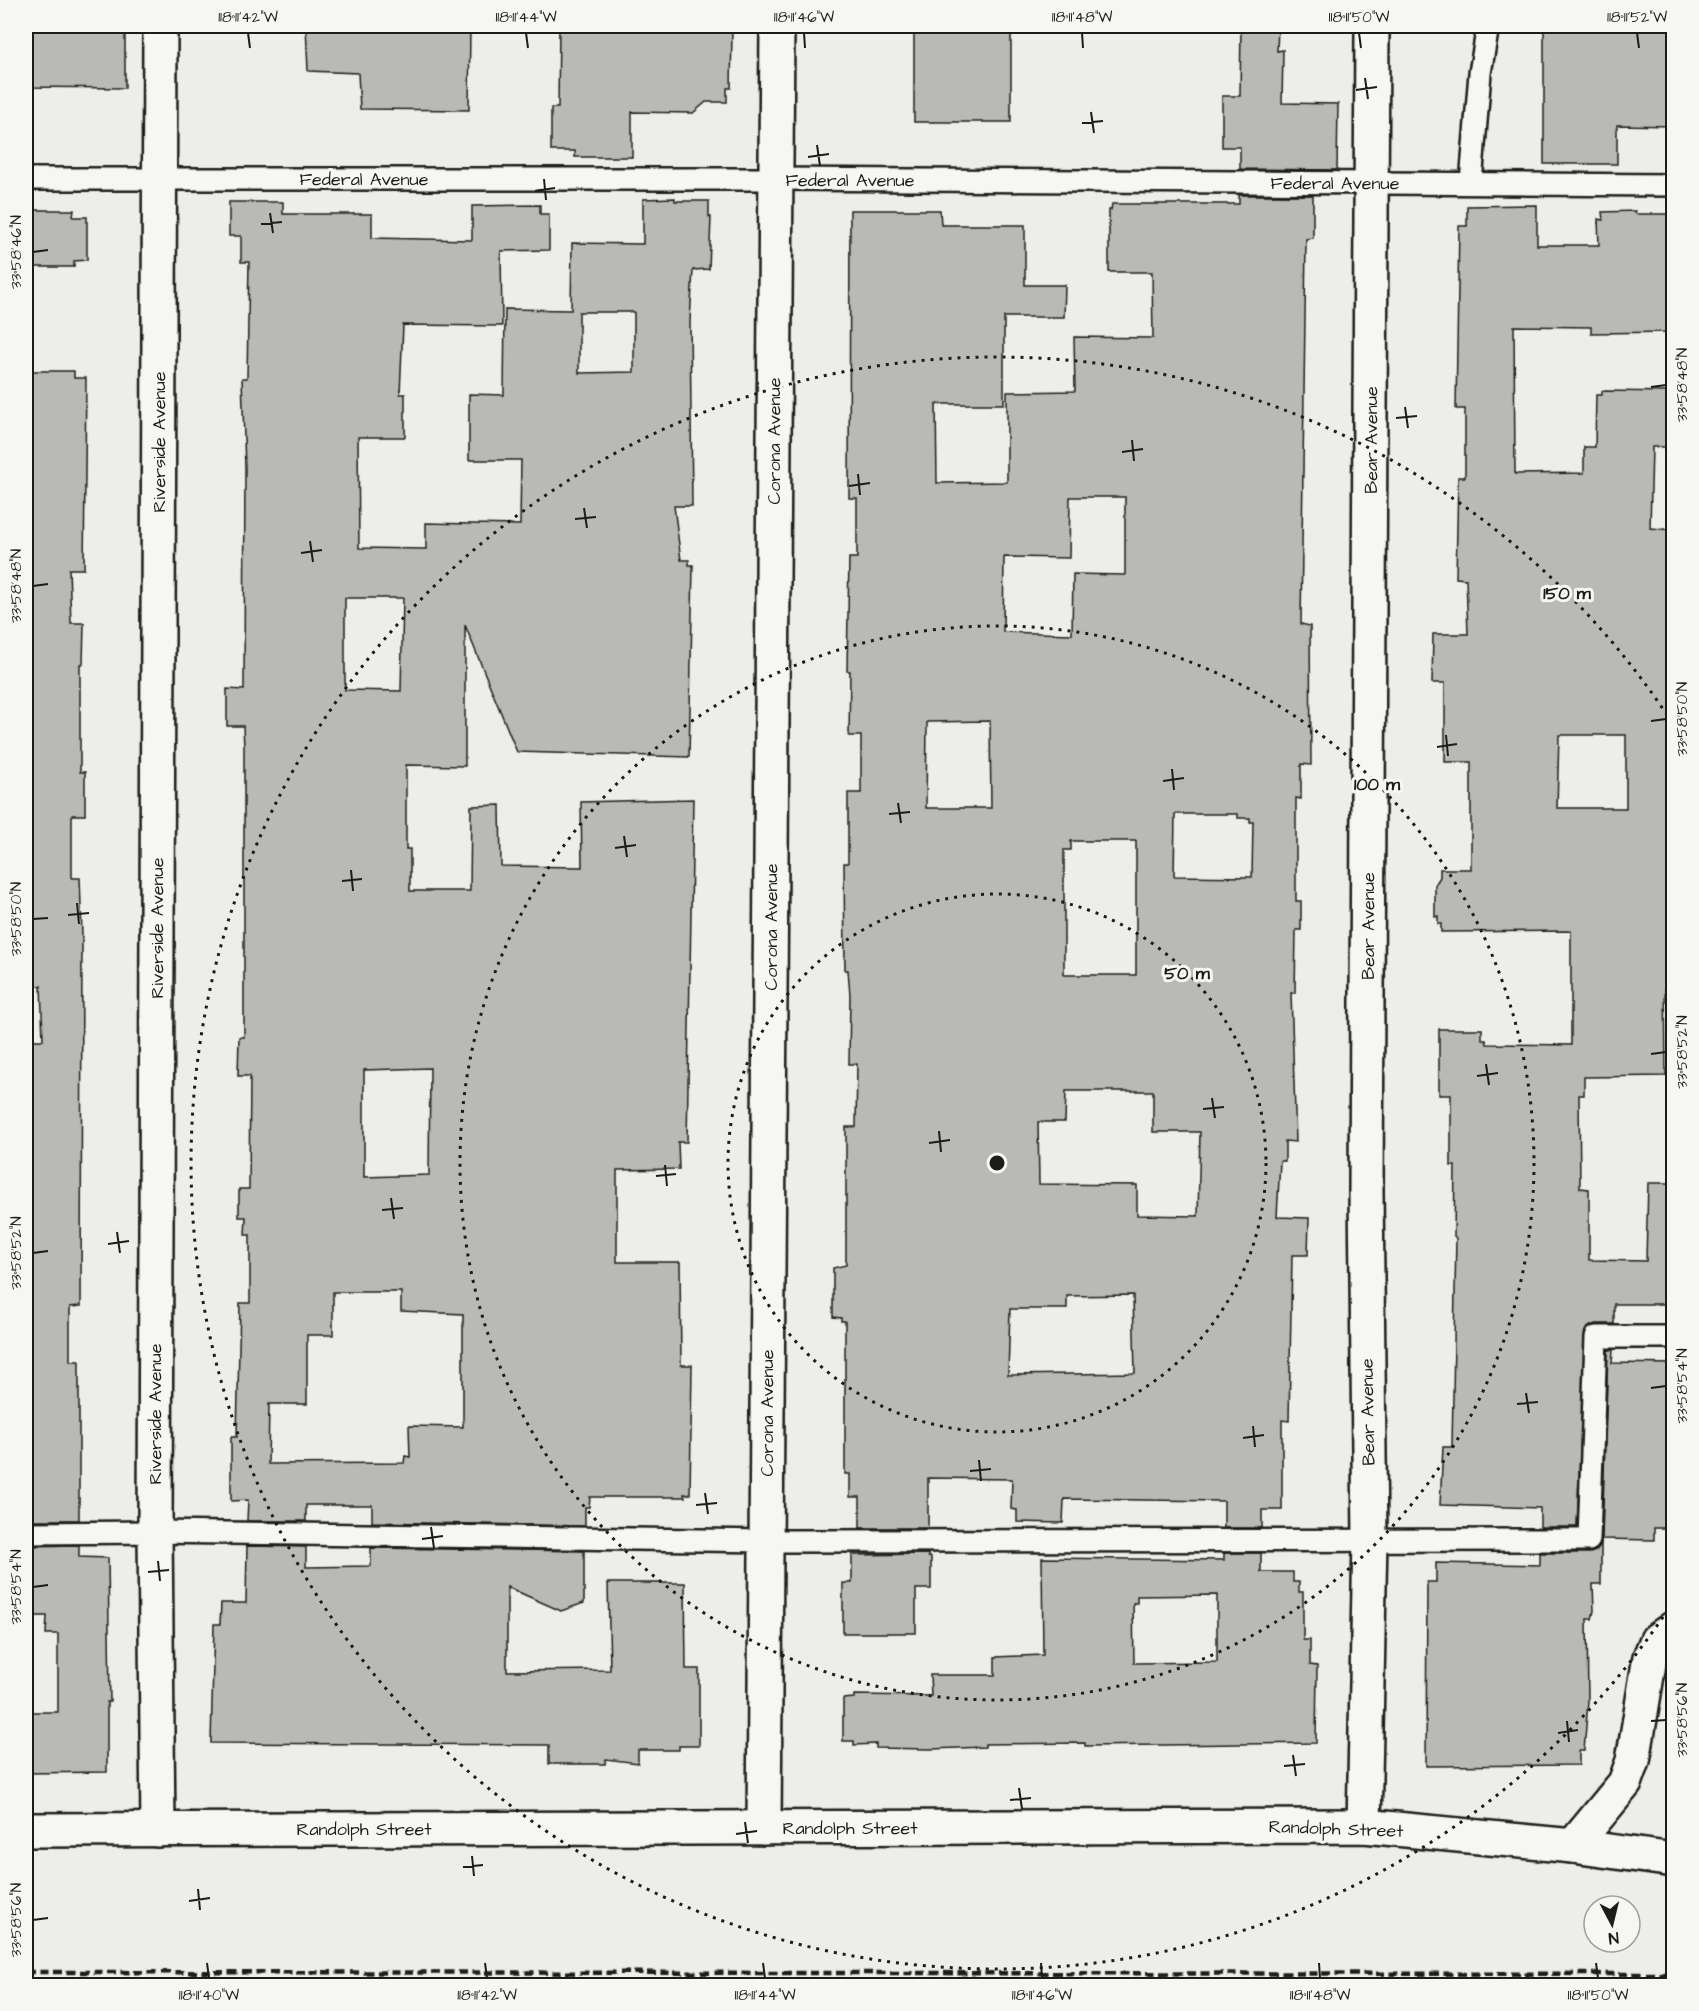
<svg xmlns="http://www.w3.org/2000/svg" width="1699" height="2011" font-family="'Architects Daughter',sans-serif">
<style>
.building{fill:#b9b9b6;stroke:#1c1c1c;stroke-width:1.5;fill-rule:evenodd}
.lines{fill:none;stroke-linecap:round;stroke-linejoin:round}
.service-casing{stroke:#1c1c1c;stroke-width:26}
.minor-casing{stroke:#1c1c1c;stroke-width:38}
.tertiary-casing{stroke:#1c1c1c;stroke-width:38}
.service{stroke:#f6f6f2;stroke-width:21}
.minor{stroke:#f6f6f2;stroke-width:33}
.tertiary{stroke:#f6f6f2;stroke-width:33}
.rail{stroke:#1c1c1c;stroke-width:4.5;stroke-dasharray:9 4.5;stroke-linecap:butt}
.ticks{fill:none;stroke:#1c1c1c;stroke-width:2}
.ring{fill:none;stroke:#1c1c1c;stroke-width:3;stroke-dasharray:3 6}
.labels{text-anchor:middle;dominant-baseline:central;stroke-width:6;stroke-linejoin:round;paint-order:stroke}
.street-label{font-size:18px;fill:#1c1c1c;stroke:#f6f6f2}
.centre{fill:#1c1c1c;stroke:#f6f6f2;stroke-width:3}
.ring-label{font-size:18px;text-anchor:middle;font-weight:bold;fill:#1c1c1c;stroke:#f6f6f2;stroke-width:6;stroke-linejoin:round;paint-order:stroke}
.neatline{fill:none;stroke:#1c1c1c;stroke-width:2}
.ticks-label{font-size:15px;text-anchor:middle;fill:#1c1c1c}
</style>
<rect width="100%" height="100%" fill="#edede9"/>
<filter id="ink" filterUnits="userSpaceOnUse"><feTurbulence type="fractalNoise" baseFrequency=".0167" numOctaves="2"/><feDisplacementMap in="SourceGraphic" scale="12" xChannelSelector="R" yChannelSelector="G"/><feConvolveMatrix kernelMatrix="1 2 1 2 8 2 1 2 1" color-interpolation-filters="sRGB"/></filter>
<g filter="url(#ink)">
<g class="building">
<path d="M 26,26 L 125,26 L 125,88 L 26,87 Z"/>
<path d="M 306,26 L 470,26 L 469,110 L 360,109 L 358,73 L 308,71 Z"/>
<path d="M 559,26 L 725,26 L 725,30 L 732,30 L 731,88 L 727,88 L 727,102 L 706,102 L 693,113 L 632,112 L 632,157 L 575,157 L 575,151 L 551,151 L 551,108 L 558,108 Z"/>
<rect x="914" y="26" width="97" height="96"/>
<path d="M 1241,26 L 1278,26 L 1277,51 L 1283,50 L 1282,103 L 1338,104 L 1337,170 L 1240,169 L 1240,147 L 1222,147 L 1222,96 L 1240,96 Z"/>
<path d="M 1544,26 L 1674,26 L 1674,126 L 1617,125 L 1617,164 L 1544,164 Z"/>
<path d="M 1239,195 L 1313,195 L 1313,238 L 1306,239 L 1301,624 L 1310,626 L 1311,765 L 1301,764 L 1301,799 L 1296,798 L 1296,901 L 1301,901 L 1301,930 L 1296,930 L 1295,993 L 1291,993 L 1296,1142 L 1285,1141 L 1285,1161 L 1280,1161 L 1277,1217 L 1309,1218 L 1308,1255 L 1292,1255 L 1289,1421 L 1282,1420 L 1282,1510 L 1262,1510 L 1262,1528 L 1224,1528 L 1224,1501 L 1064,1499 L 1063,1523 L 1017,1522 L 1017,1510 L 1011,1509 L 1012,1479 L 928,1478 L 928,1528 L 860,1528 L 860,1497 L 850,1497 L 850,1474 L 845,1474 L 845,1321 L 841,1321 L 841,1318 L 833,1317 L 833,1268 L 846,1265 L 846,1127 L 856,1127 L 857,1064 L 849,1064 L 850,995 L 848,970 L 845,970 L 844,863 L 848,863 L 848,793 L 861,793 L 861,736 L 849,736 L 850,671 L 847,671 L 849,558 L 857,558 L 857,498 L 849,498 L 850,210 L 940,210 L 941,225 L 1025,225 L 1025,285 L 1065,285 L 1064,317 L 1004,317 L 1004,404 L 936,404 L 937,483 L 1007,482 L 1007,392 L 1075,391 L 1074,337 L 1153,338 L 1152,272 L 1109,272 L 1109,210 L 1111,210 L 1112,204 L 1239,204 ZM 1070,497 L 1125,497 L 1125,575 L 1073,574 L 1072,634 L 1003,632 L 1004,557 L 1069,558 ZM 990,721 L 991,808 L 926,808 L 927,722 ZM 1175,814 L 1238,814 L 1238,818 L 1250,818 L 1250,822 L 1253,822 L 1252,877 L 1174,876 ZM 1071,841 L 1136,841 L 1136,975 L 1064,975 L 1064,850 L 1071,850 ZM 1066,1091 L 1153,1091 L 1153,1132 L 1200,1132 L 1198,1216 L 1137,1215 L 1137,1185 L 1039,1184 L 1038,1122 L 1065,1122 ZM 1133,1295 L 1135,1373 L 1008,1375 L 1010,1309 L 1067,1309 L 1067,1296 Z"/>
<path d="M 675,198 L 675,201 L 709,201 L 709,217 L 711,217 L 709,269 L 693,270 L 690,321 L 692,506 L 674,506 L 681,560 L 689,560 L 689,565 L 693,565 L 689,757 L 517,752 L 465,625 L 465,766 L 406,765 L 406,849 L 410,849 L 410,891 L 470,891 L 471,806 L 500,805 L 501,866 L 582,867 L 581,802 L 693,799 L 687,1142 L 678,1142 L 679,1169 L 617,1170 L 617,1262 L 680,1262 L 681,1365 L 692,1365 L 690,1494 L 684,1494 L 685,1497 L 590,1497 L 589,1507 L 585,1507 L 585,1526 L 372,1522 L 372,1505 L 306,1505 L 306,1521 L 247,1521 L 248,1500 L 231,1501 L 231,1437 L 237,1437 L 240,1303 L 250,1303 L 250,1235 L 245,1235 L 246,1217 L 239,1217 L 239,1189 L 249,1189 L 250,1076 L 238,1076 L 239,1037 L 244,1037 L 244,747 L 243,726 L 227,726 L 227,689 L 244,690 L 245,468 L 242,378 L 247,378 L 249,262 L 241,262 L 241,236 L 229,236 L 229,202 L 283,202 L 283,214 L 372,214 L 372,238 L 472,240 L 472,206 L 540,205 L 540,214 L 549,214 L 549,250 L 501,251 L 502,326 L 403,325 L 400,394 L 405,394 L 405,437 L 358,437 L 359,548 L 426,549 L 426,523 L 520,525 L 521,460 L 469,460 L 469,394 L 504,395 L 505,309 L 571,310 L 572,243 L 643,244 L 643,199 ZM 579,312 L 634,312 L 634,372 L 579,373 ZM 345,598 L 403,598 L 401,691 L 345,690 ZM 430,1068 L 429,1175 L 364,1177 L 364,1070 ZM 333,1292 L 401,1292 L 401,1311 L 463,1314 L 463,1427 L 409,1426 L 410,1457 L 405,1456 L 404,1463 L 268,1464 L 269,1404 L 307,1404 L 307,1335 L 333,1335 Z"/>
<path d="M 1537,205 L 1537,245 L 1599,245 L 1598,219 L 1603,220 L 1602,212 L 1635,211 L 1635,214 L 1674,214 L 1674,332 L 1591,333 L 1591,327 L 1514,326 L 1515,474 L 1584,473 L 1584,447 L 1595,447 L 1596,395 L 1602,395 L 1602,391 L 1674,392 L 1674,447 L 1652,447 L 1650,528 L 1674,530 L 1674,974 L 1665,974 L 1666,1076 L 1584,1077 L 1584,1095 L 1579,1095 L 1580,1188 L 1589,1189 L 1589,1260 L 1646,1261 L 1648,1183 L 1674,1183 L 1674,1304 L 1614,1304 L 1614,1324 L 1595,1324 L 1585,1331 L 1577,1527 L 1540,1527 L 1540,1508 L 1440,1505 L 1443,1447 L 1452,1447 L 1456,1238 L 1454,1236 L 1455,1166 L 1451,1166 L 1451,1095 L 1439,1095 L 1439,1029 L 1482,1029 L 1482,1040 L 1486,1040 L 1487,1044 L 1571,1045 L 1571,931 L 1441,932 L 1441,924 L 1438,924 L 1438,916 L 1435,917 L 1435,885 L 1440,877 L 1440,869 L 1471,869 L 1471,762 L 1445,762 L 1445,683 L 1432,683 L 1433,634 L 1468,634 L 1466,579 L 1456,578 L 1458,477 L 1465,477 L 1465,409 L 1456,409 L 1459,226 L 1467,226 L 1467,206 ZM 1559,735 L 1626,735 L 1626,808 L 1557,808 Z"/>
<path d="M 26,210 L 74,210 L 73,217 L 87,217 L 87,260 L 74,261 L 74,267 L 26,267 Z"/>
<path d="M 26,371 L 74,371 L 74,378 L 86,378 L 84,569 L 69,569 L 71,623 L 84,623 L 83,664 L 80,664 L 80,772 L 85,772 L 85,815 L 72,815 L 72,878 L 80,878 L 82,935 L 81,1306 L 70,1307 L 70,1361 L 79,1361 L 79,1520 L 26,1520 L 26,1040 L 43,1040 L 41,986 L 26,986 L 26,616 L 29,616 L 31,557 L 26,557 Z"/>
<path d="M 1608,1350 L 1613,1350 L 1612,1363 L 1674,1364 L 1672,1528 L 1654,1528 L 1654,1540 L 1602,1539 Z"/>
<path d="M 1601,1542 L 1601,1584 L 1593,1584 L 1594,1611 L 1592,1619 L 1587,1619 L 1588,1701 L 1584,1751 L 1579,1751 L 1579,1765 L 1426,1766 L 1427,1582 L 1436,1582 L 1436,1563 L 1540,1565 L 1540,1553 L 1590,1553 L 1596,1551 Z"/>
<path d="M 79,1545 L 79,1557 L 108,1558 L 110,1702 L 107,1702 L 107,1772 L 26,1773 L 26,1712 L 58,1712 L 58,1634 L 46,1634 L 47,1616 L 26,1616 L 26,1546 Z"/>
<path d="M 247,1546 L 306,1547 L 306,1567 L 371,1566 L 371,1548 L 584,1551 L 584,1603 L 561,1611 L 507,1587 L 507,1671 L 610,1670 L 608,1583 L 685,1583 L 686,1669 L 699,1669 L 699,1746 L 679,1746 L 679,1750 L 638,1750 L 638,1763 L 606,1759 L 605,1764 L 549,1764 L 549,1745 L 211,1743 L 214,1624 L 220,1624 L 221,1603 L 246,1603 Z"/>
<path d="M 1224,1553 L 1261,1553 L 1261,1572 L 1293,1572 L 1293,1582 L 1299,1582 L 1299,1592 L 1303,1592 L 1303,1640 L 1310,1640 L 1310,1665 L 1317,1666 L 1316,1743 L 1085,1746 L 1085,1743 L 985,1744 L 985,1747 L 930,1749 L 876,1748 L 876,1744 L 854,1745 L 854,1741 L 843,1741 L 843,1699 L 854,1698 L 854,1695 L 931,1696 L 930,1675 L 995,1675 L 995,1657 L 1043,1655 L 1042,1558 L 1224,1560 ZM 1217,1595 L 1217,1662 L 1134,1663 L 1133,1603 L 1137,1603 L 1137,1596 Z"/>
<path d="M 928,1554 L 928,1557 L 931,1557 L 931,1589 L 916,1589 L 916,1633 L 843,1633 L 843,1583 L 852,1583 L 852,1555 Z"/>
</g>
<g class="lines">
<g class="service-casing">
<g id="service">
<path d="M 26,179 L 776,179 L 1674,185"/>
<path d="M 1471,183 L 1480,73 L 1488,26"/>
<path d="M 26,1533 L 155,1532 L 766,1541 L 1589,1540 L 1596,1337 L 1674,1337"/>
</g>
</g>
<g class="minor-casing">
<g id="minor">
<path d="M 1364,1826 L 1370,1539 L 1366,1191 L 1372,26"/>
<path d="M 764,1828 L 777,26"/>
<path d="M 158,1830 L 155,1532 L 160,26"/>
</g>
</g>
<g class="tertiary-casing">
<g id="tertiary">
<path d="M 26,1830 L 1364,1826 L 1573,1846 L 1674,1860"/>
<path d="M 1573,1846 L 1625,1783 L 1633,1761 L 1650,1657 L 1657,1640 L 1674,1628"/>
</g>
</g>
<use href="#service" class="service"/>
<use href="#minor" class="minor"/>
<use href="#tertiary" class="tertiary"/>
<path class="rail" d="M 26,1972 L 1674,1974"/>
</g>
</g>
<path class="ticks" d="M 248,33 L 250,48M 526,33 L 528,48M 804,33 L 805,48M 1082,33 L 1083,48M 1359,33 L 1361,48M 1637,33 L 1639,48M 1365,78 L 1368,99M 1356,90 L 1377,87M 1091,112 L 1094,133M 1082,123 L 1103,121M 817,145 L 820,166M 808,157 L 829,154M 544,179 L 546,200M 535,191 L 555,188M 270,213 L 273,233M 261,224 L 282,222M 33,252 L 48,250M 1651,387 L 1666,385M 1405,407 L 1408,428M 1396,418 L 1417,416M 1132,440 L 1134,461M 1122,452 L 1143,449M 858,474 L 860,495M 849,486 L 870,483M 584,508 L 587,528M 575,519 L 596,517M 310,541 L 313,562M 301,553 L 322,550M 33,586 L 48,584M 1651,721 L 1666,719M 1446,735 L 1448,756M 1437,747 L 1457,744M 1172,769 L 1174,790M 1163,781 L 1184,778M 898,803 L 901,823M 889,814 L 910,812M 624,836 L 627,857M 615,848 L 636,845M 351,870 L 353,891M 342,881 L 362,879M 77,903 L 79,924M 68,915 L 89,913M 33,919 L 48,918M 1651,1054 L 1666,1052M 1486,1064 L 1489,1085M 1477,1076 L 1498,1073M 1212,1098 L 1215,1118M 1203,1109 L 1224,1107M 939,1131 L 941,1152M 929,1143 L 950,1140M 665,1165 L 667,1186M 656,1176 L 676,1174M 391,1198 L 394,1219M 382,1210 L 403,1208M 117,1232 L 120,1253M 108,1244 L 129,1241M 33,1253 L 48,1251M 1651,1388 L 1666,1386M 1526,1393 L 1529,1413M 1517,1404 L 1538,1402M 1253,1426 L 1255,1447M 1243,1438 L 1264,1435M 979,1460 L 981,1481M 970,1471 L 991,1469M 705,1493 L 708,1514M 696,1505 L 717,1503M 431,1527 L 434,1548M 422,1539 L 443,1536M 158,1561 L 160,1581M 148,1572 L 169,1570M 33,1587 L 48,1585M 1567,1721 L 1569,1742M 1651,1721 L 1666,1720M 1558,1733 L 1578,1730M 1293,1755 L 1296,1776M 1284,1766 L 1305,1764M 1019,1788 L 1022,1809M 1010,1800 L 1031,1798M 745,1822 L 748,1843M 736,1834 L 757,1831M 472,1856 L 474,1876M 463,1867 L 483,1865M 198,1889 L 200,1910M 189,1901 L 210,1898M 33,1920 L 48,1918M 207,1963 L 209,1978M 485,1963 L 487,1978M 763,1963 L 765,1978M 1041,1963 L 1042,1978M 1319,1963 L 1320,1978M 1596,1963 L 1598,1978"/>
<g class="ring">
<circle cx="997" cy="1163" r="269"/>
<circle cx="997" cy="1163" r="537"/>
<path d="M1673 1602A806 806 0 1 1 1673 724"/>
</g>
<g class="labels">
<g class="street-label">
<text x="364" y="179">Federal Avenue</text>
<text x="850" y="180">Federal Avenue</text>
<text x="1335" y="183">Federal Avenue</text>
<text transform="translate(1371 440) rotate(-90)">Bear Avenue</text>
<text transform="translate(774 441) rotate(-90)">Corona Avenue</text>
<text transform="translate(159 442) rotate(-90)">Riverside Avenue</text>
<text transform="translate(1368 926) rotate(-90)">Bear Avenue</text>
<text transform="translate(771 927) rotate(-90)">Corona Avenue</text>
<text transform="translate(157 928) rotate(-90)">Riverside Avenue</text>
<text transform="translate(1368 1412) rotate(-91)">Bear Avenue</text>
<text transform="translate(767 1413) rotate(-90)">Corona Avenue</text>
<text transform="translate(155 1414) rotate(-90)">Riverside Avenue</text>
<text x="850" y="1828">Randolph Street</text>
<text x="364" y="1829">Randolph Street</text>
<text transform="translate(1336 1829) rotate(2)">Randolph Street</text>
</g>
</g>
<circle cx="997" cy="1163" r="9" class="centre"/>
<g class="ring-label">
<text x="1567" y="599">150 m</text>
<text x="1377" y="790">100 m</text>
<text x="1187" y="979">50 m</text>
</g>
<rect width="1699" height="2011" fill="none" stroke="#f6f6f2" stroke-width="66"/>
<g transform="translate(1612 1924) rotate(173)"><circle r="28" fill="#f6f6f2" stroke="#9f9f9c" stroke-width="1.5"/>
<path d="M0-4.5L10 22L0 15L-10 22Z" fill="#1c1c1c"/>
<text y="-9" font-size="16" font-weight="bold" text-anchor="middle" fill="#1c1c1c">N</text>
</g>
<rect x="33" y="33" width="1633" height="1945" class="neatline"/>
<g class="ticks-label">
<text x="248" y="22">118°11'42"W</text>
<text x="526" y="22">118°11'44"W</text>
<text x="804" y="22">118°11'46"W</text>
<text x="1082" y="22">118°11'48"W</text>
<text x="1359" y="22">118°11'50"W</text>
<text x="1637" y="22">118°11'52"W</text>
<text transform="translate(16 252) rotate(-90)" y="5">33°58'46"N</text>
<text transform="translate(1682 385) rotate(-90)" y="5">33°58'48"N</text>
<text transform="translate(16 586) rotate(-90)" y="5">33°58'48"N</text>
<text transform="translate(1682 719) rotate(-90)" y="5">33°58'50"N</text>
<text transform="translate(16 919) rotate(-90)" y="5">33°58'50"N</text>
<text transform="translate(1682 1052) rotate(-90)" y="5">33°58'52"N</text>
<text transform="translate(16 1253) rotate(-90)" y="5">33°58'52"N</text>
<text transform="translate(1682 1386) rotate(-90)" y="5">33°58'54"N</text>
<text transform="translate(16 1587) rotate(-90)" y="5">33°58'54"N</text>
<text transform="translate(1682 1720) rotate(-90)" y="5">33°58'56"N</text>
<text transform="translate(16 1920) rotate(-90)" y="5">33°58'56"N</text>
<text x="209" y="2000">118°11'40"W</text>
<text x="487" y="2000">118°11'42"W</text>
<text x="765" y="2000">118°11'44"W</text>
<text x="1042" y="2000">118°11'46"W</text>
<text x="1320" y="2000">118°11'48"W</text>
<text x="1598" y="2000">118°11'50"W</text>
</g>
</svg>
